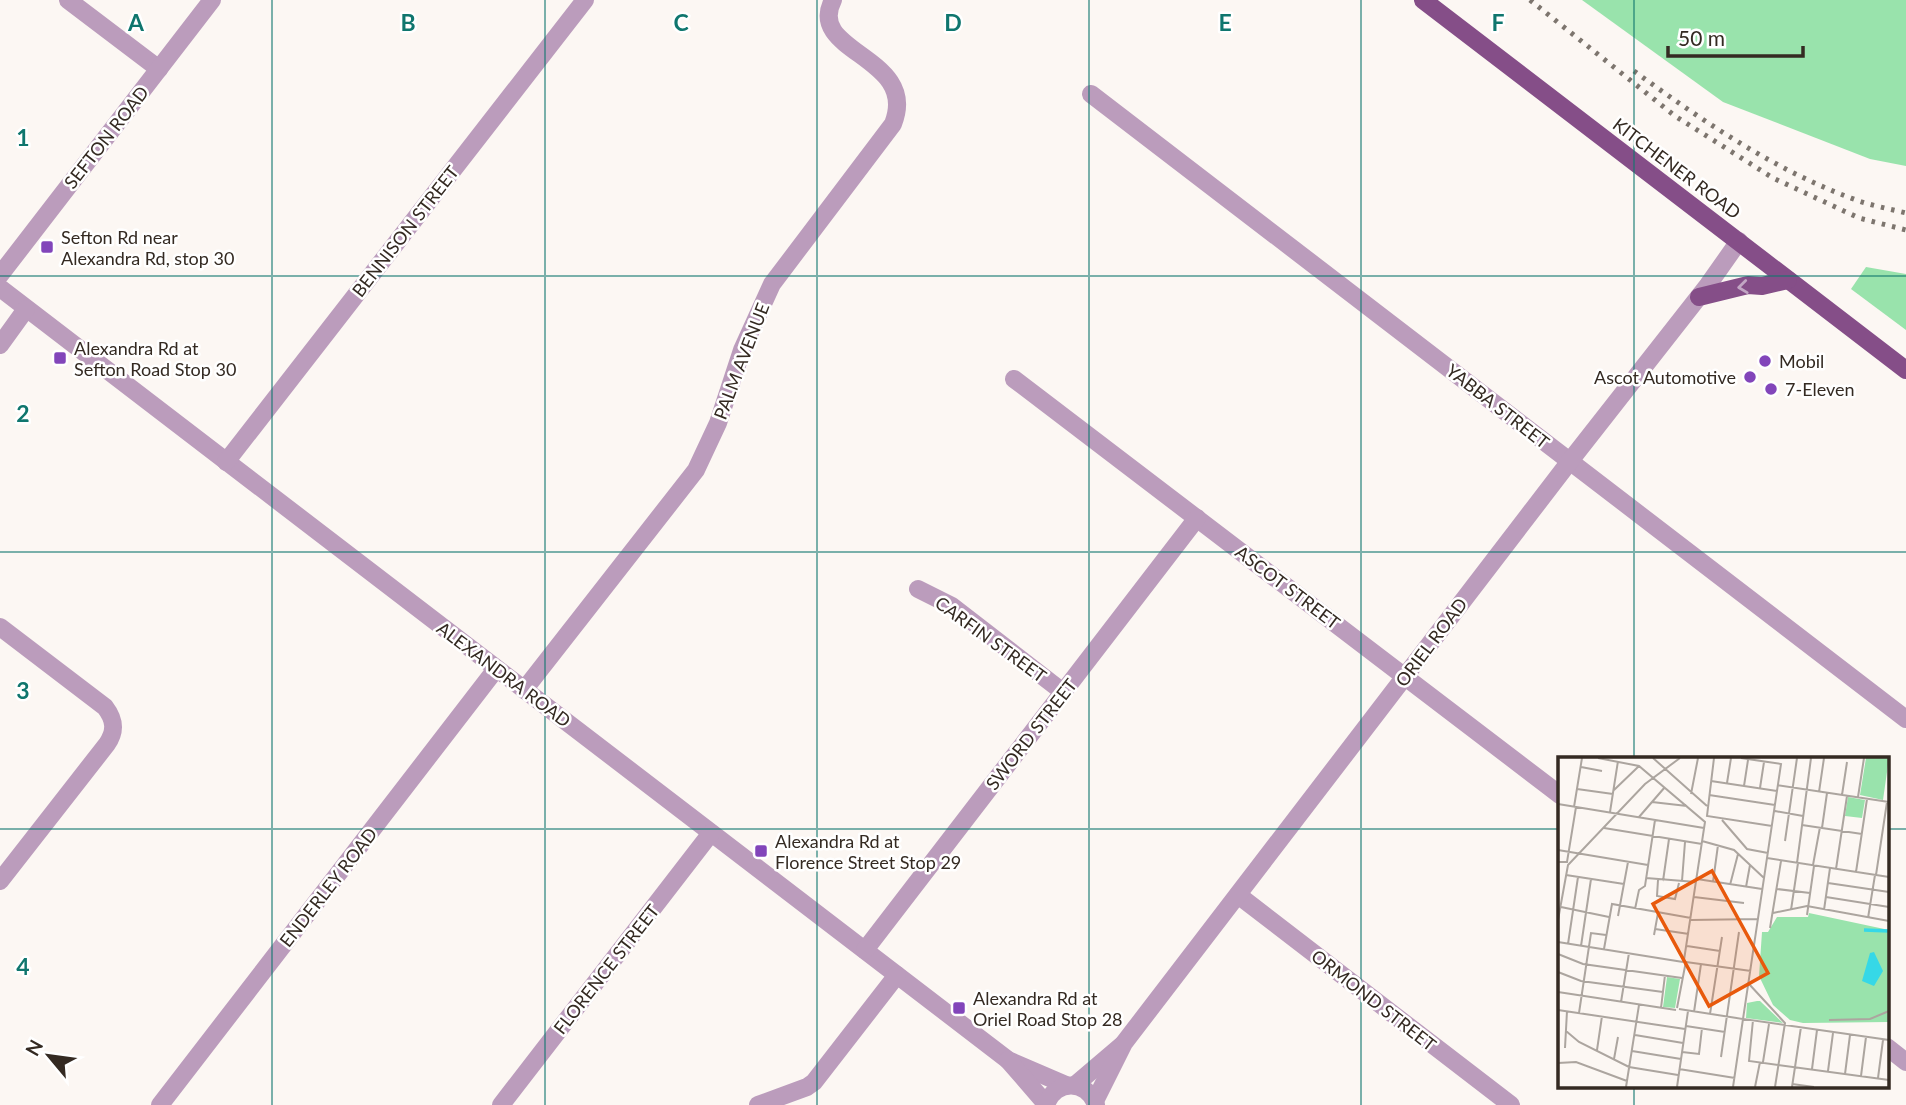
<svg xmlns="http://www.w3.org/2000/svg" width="1906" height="1105" font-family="Lato,sans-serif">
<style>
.green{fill:#99e3ac}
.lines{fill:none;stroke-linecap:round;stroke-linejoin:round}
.minor{stroke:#bb9cbc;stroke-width:18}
.major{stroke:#854e88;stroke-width:18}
.rail{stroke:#7d756e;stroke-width:5;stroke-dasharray:3.5 7;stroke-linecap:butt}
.oneway{stroke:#c2a6c4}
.grid{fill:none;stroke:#0f766e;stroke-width:2;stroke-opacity:0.55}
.poi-dot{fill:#8245ba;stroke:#fff;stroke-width:2.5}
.labels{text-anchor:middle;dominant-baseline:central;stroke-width:5;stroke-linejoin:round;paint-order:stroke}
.street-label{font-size:18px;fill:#342a22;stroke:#fff}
.poi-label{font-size:18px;fill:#342a22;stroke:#fff;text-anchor:start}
.inset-river{fill:none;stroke:#36d8e7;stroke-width:3.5}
.inset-road{fill:none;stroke:#aca59f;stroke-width:2}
.view{fill:#e8590c;fill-opacity:0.15;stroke:#e8590c;stroke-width:3.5}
.inset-edge{fill:none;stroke:#342a22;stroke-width:3.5}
.grid-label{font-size:23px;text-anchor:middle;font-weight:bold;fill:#0f766e;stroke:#fff;stroke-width:5;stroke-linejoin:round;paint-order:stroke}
</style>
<rect width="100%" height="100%" fill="#fcf7f3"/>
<g class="green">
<path d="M 1582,0 L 1906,0 L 1906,166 L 1870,159 L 1723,102 Z"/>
<path d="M 1866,267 L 1906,274 L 1906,330 L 1851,289 Z"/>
</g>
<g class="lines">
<g class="minor">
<path d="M 68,0 L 159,69"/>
<path d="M 1091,94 L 1906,719"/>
<path d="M 0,275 L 212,0"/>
<path d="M 0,288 L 1008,1060 L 1066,1085"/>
<path d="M 0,345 L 26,309"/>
<path d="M 1014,379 L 1560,795"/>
<path d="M 226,462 L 585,0"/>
<path d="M 918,589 L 952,606 L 1063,692"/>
<path d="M 0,627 L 105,707 C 115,720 116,731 107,744 L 0,881"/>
<path d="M 524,690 L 696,470 L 718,423 L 742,350 L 772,284 L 893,124 C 920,56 805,53 833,0"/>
<path d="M 1238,895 L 1511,1105"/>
<path d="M 865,950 L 1197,518"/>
<path d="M 1887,1047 L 1906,1062"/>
<path d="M 1008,1060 L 1046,1104"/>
<path d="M 1075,1085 L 1122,1045"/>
<path d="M 1095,1101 L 1124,1043 L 1570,461 L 1708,285 L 1739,241"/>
<path d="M 160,1105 L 496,669"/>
<path d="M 501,1105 L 711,833"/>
<path d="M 758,1105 L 807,1087 L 814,1082 L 897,975"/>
<path d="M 1046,1105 C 1055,1079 1087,1079 1096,1105"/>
</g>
<g class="major">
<path d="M 1423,0 L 1906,370"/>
<path d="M 1699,297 L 1748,285 L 1762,286 L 1788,280"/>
</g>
<g class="rail">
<path d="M 1530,0 L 1675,116 L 1773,178 L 1859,218 L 1906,230"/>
<path d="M 1634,71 C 1704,122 1777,172 1859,201 C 1874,206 1890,209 1906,213"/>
</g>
</g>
<defs><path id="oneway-chevron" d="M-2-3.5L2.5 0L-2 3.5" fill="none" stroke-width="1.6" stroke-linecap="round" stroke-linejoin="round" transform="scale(1.75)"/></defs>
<use class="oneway" href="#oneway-chevron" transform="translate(1743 287) rotate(173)"/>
<path class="grid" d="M 272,0 L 272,1105M 545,0 L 545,1105M 817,0 L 817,1105M 1089,0 L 1089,1105M 1361,0 L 1361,1105M 1634,0 L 1634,758M 0,276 L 1906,276M 0,552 L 1906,552M 0,829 L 1560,829M 1887,829 L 1906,829M 1634,1086 L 1634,1105"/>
<g class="poi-dot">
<rect x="40" y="240" width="14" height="14" rx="3.5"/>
<rect x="53" y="351" width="14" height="14" rx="3.5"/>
<circle cx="1765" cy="361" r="7"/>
<circle cx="1750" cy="377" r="7"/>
<circle cx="1771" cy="389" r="7"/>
<rect x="754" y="844" width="14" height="14" rx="3.5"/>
<rect x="952" y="1001" width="14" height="14" rx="3.5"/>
</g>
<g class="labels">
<g class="street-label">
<text transform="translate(106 137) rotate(-52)">SEFTON ROAD</text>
<text transform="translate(1677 168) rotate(37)">KITCHENER ROAD</text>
<text transform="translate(405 231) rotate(-52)">BENNISON STREET</text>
<text transform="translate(741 361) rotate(-69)">PALM AVENUE</text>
<text transform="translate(1498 406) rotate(38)">YABBA STREET</text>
<text transform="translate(1288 587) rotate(37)">ASCOT STREET</text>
<text transform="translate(991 639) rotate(36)">CARFIN STREET</text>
<text transform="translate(1431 642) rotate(-53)">ORIEL ROAD</text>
<text transform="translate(504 674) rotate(37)">ALEXANDRA ROAD</text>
<text transform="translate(1031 734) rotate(-52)">SWORD STREET</text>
<text transform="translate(328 887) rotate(-52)">ENDERLEY ROAD</text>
<text transform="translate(606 969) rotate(-52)">FLORENCE STREET</text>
<text transform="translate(1374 1000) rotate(38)">ORMOND STREET</text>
</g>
<g class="poi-label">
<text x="61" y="237">Sefton Rd near<tspan x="61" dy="21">Alexandra Rd, stop 30</tspan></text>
<text x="74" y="348">Alexandra Rd at<tspan x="74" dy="21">Sefton Road Stop 30</tspan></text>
<text x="1779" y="361">Mobil</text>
<text x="1736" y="377" text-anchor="end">Ascot Automotive</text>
<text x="1785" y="389">7-Eleven</text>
<text x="775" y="841">Alexandra Rd at<tspan x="775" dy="21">Florence Street Stop 29</tspan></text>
<text x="973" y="998">Alexandra Rd at<tspan x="973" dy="21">Oriel Road Stop 28</tspan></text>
</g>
</g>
<g transform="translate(1558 757)">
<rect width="331" height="331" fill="#fcf7f3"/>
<path d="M 308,1 L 331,1 L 325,43 L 302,38 ZM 290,40 L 307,43 L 304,61 L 287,59 ZM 251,156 L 331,173 L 331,265 L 245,266 L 232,263 L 215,248 L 201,219 L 204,175 L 210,175 L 219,160 L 250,160 ZM 109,220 L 122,222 L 117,251 L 105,250 ZM 199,244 L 202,244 L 225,266 L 188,261 L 189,246 Z" fill="#99e3ac"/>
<path d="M 316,195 L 325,214 L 316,229 L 304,224 L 312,196 Z" fill="#36d8e7"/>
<path class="inset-river" d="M 306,173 L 331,174"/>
<path class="inset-road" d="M 40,1 L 81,9 L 147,65 L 126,203M 95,1 L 149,49M 156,1 L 149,59 L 214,69M 183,1 L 223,7 L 185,262 L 331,283M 23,10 L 44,14M 153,24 L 219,34M 169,26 L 173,1M 219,28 L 331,45M 186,29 L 190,3M 202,31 L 206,5M 19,32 L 55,37M 56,33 L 81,9M 261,35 L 266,1M 133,37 L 140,1M 151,38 L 217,48M 284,38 L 289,5M 300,40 L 306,1M 94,45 L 129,49M 0,47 L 146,71M 16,50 L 24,1M 217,54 L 245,59M 52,55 L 60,4M 81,60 L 107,30M 164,63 L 189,92 L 210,96M 244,68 L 304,77M 46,71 L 144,87M 264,71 L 269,36M 144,84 L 176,93 L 206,121M 227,84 L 239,1M 0,93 L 90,108M 209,101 L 331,120M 0,105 L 9,105 L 18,50M 239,106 L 253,1M 255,108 L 262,70M 278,112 L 289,39M 298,115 L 309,42M 8,118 L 66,127M 318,118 L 329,45M 88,121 L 138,125M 139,122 L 204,132M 100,123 L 99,139 L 117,142 L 121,126M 105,124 L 111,82M 124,124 L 127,85M 155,125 L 160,88M 270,126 L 331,135M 172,128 L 180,97M 188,130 L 192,108M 219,132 L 252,136M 136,140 L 186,146M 268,140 L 331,150M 3,150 L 51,160M 77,152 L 81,133 L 87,129 L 97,63M 233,153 L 240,106M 266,153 L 272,111M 215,156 L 249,149 L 331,164M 249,158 L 256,109M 60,159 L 70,105M 310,161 L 317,118M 0,163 L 10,108 L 87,27 L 122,1M 133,163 L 200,162M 212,171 L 223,104M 97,172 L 131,177M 96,178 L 100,156M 0,185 L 125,205M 10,187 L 20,120M 23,189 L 33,122M 129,189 L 162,194M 46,192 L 54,147 L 133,161M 0,197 L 25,207 L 124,221M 128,205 L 193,214M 0,215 L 23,224 L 105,235M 191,227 L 227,266 L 217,330M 0,235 L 118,253M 63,245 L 71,196M 103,251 L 107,218M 119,251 L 128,204M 121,252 L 185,262 L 175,330M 0,253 L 127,272M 136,255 L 143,207M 21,256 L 33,176 L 48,178M 152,257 L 164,180M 195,263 L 191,304 L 331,323M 271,263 L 312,262 L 331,254M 128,269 L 167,275M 8,274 L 21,285 L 71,310 L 120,318M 77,278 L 125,286M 7,291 L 9,254M 39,293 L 44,259M 74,294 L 123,302M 124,295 L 141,297 L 144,271M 163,300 L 181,175M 56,302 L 60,280M 205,305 L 211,267M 0,306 L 18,305 L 69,324M 121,312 L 177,321M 254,312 L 259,273M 270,314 L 275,276M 287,317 L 292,278M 303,319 L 308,280M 320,321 L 325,283M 234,327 L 256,330M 68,330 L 81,248M 119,330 L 130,254M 197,330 L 202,305M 234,330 L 243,270"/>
<path class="view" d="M 154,114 L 210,216 L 151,249 L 95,147 Z"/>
<rect width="331" height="331" class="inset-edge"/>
</g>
<g class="grid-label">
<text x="136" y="31">A</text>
<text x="408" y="31">B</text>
<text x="681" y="31">C</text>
<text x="953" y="31">D</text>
<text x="1225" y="31">E</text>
<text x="1498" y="31">F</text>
<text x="23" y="146">1</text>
<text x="23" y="422">2</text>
<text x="23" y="699">3</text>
<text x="23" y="975">4</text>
</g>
<g transform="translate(49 1056) rotate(299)" stroke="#ffffff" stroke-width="5" paint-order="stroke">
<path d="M0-5L12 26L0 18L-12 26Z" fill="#342a22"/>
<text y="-10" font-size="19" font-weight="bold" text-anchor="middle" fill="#342a22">N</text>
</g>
<path d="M1668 46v10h135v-10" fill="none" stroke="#342a22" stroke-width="3.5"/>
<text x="1678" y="46" font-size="21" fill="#342a22" stroke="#ffffff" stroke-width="5" paint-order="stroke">50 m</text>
</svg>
